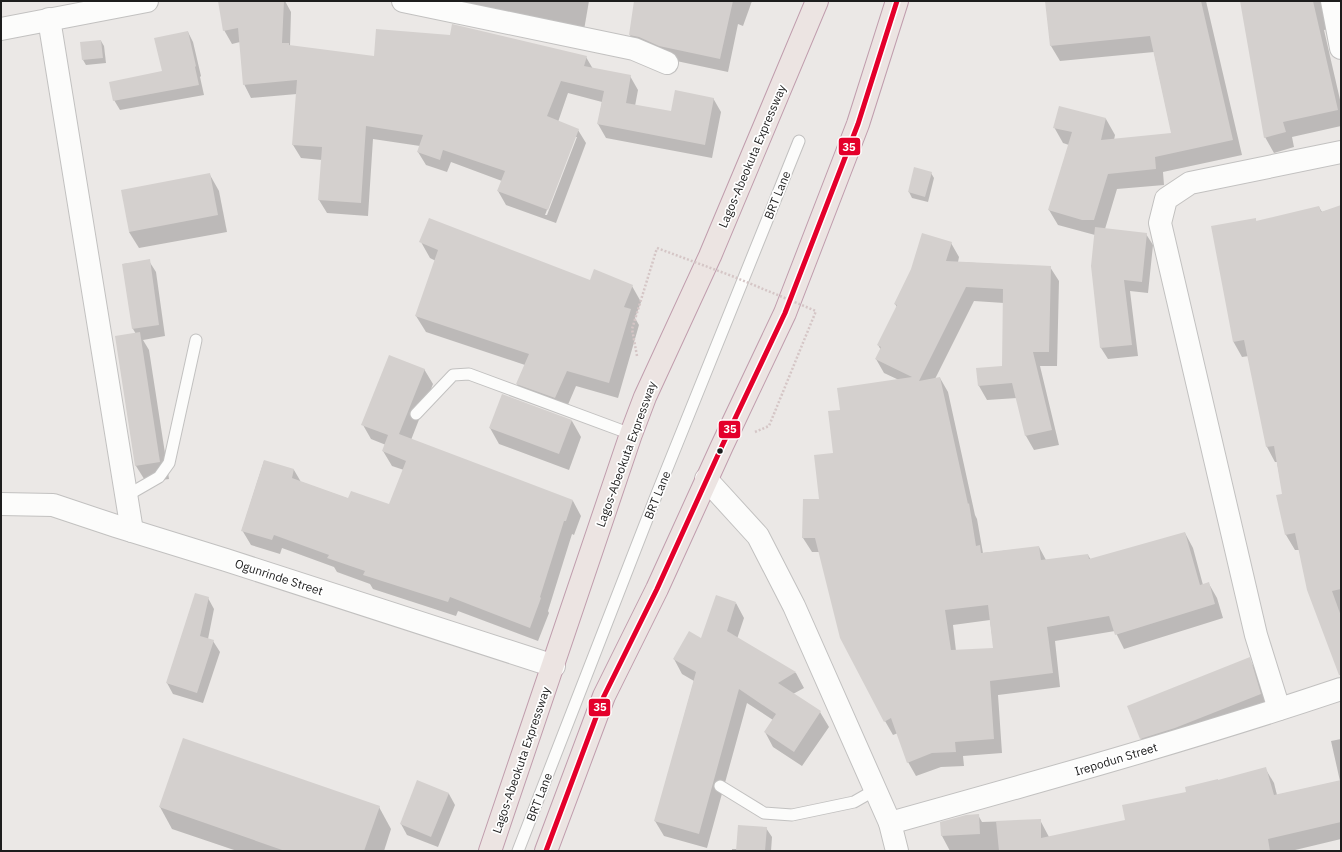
<svg xmlns="http://www.w3.org/2000/svg" width="1342" height="852" font-family="'IBM Plex Sans',sans-serif">
<style>
.shadow{fill:#0003;fill-rule:evenodd}
.building{fill:#d4d0ce;fill-rule:evenodd}
.lines{fill:none;stroke-linecap:round;stroke-linejoin:round}
.service-casing{stroke:#c2c1c0;stroke-width:13}
.minor-casing{stroke:#c2c1c0;stroke-width:24}
.trunk-casing{stroke:#c09dad;stroke-width:24}
.path{stroke:#d5c6c6;stroke-width:2.5;stroke-dasharray:2 2;stroke-linecap:butt}
.service{stroke:#fcfcfb;stroke-width:11}
.minor{stroke:#fcfcfb;stroke-width:22}
.trunk{stroke:#ece4e2;stroke-width:22}
.path-bridge{stroke:#d5c6c6;stroke-width:2.5;stroke-dasharray:2 2;stroke-linecap:butt}
.bus-1-casing{stroke:#fff;stroke-width:8}
.bus-1{stroke:#e4002b;stroke-width:5}
.bus-dot{fill:#1d1d1d;stroke:#fff;stroke-width:1.5}
.labels{text-anchor:middle;dominant-baseline:central;stroke-width:3.5;stroke-linejoin:round;paint-order:stroke}
.street-label{font-size:12px;fill:#1d1d1d;stroke:#fff}
.line-badge{stroke:#fff;stroke-width:1.5}
.badge-label{font-size:11px;text-anchor:middle;font-weight:bold;fill:#fff}
</style>
<rect width="100%" height="100%" fill="#ebe8e6"/>
<g class="shadow">
<path d="M 219,1 L 285,1 L 291,12 L 290,46 L 375,57 L 586,57 L 593,69 L 630,76 L 638,90 L 635,106 L 672,113 L 713,98 L 721,112 L 712,158 L 606,138 L 598,124 L 602,102 L 568,93 L 558,122 L 578,130 L 586,143 L 556,223 L 506,205 L 498,191 L 502,181 L 451,162 L 447,172 L 426,165 L 418,152 L 420,146 L 373,139 L 368,216 L 327,213 L 319,200 L 322,160 L 301,158 L 293,145 L 297,94 L 251,98 L 244,84 L 240,42 L 232,44 L 224,30 ZM 575,137 L 577,137 L 547,215 L 545,215 Z"/>
<path d="M 445,1 L 589,1 L 584,30 Z"/>
<path d="M 635,1 L 752,1 L 743,26 L 738,24 L 728,72 L 667,59 L 638,49 L 630,35 Z"/>
<path d="M 1046,1 L 1206,1 L 1242,155 L 1163,172 L 1164,185 L 1117,189 L 1105,229 L 1146,234 L 1153,245 L 1148,293 L 1130,291 L 1138,356 L 1108,359 L 1101,348 L 1092,266 L 1095,235 L 1058,225 L 1049,210 L 1069,145 L 1063,143 L 1054,127 L 1106,119 L 1115,135 L 1114,140 L 1172,134 L 1154,52 L 1060,61 L 1051,46 Z"/>
<path d="M 1241,1 L 1330,1 L 1330,29 L 1324,30 L 1341,104 L 1341,126 L 1292,137 L 1294,147 L 1274,153 L 1265,137 Z"/>
<path d="M 188,32 L 193,42 L 201,76 L 200,77 L 204,95 L 120,110 L 114,100 L 163,72 Z"/>
<path d="M 101,41 L 104,46 L 106,63 L 86,65 L 83,60 Z"/>
<path d="M 915,169 L 931,173 L 934,178 L 928,202 L 912,198 L 909,192 Z"/>
<path d="M 210,175 L 219,191 L 227,232 L 139,248 L 129,232 Z"/>
<path d="M 1341,206 L 1341,673 L 1300,550 L 1295,550 L 1286,535 L 1278,496 L 1283,494 L 1277,462 L 1275,462 L 1267,447 L 1249,356 L 1242,357 L 1233,341 L 1255,219 L 1257,222 L 1319,207 L 1322,212 Z"/>
<path d="M 421,242 L 590,281 L 632,286 L 641,302 L 635,318 L 639,325 L 618,398 L 576,386 L 564,414 L 527,400 L 517,384 L 525,365 L 426,332 L 416,316 L 436,261 L 430,258 Z"/>
<path d="M 951,243 L 959,257 L 958,262 L 1050,267 L 1059,281 L 1057,366 L 1040,366 L 1059,445 L 1034,450 L 1026,436 L 1017,398 L 987,400 L 979,386 L 977,369 L 1003,367 L 1004,303 L 974,301 L 935,379 L 940,378 L 948,392 L 975,515 L 977,519 L 983,553 L 1039,547 L 1046,560 L 1088,555 L 1091,560 L 1185,533 L 1193,548 L 1203,585 L 1209,584 L 1217,598 L 1223,618 L 1124,649 L 1115,631 L 1055,641 L 1060,687 L 998,695 L 1002,753 L 963,756 L 964,766 L 941,767 L 916,776 L 908,762 L 898,733 L 893,735 L 885,721 L 820,552 L 812,552 L 803,538 L 821,500 L 834,453 L 841,410 L 899,380 L 884,373 L 876,359 L 881,350 L 878,345 L 897,307 L 895,304 ZM 990,620 L 994,649 L 956,651 L 953,625 Z"/>
<path d="M 149,261 L 156,272 L 165,336 L 143,340 L 149,350 L 169,479 L 146,482 L 136,466 L 136,334 L 133,329 L 123,264 Z"/>
<path d="M 424,369 L 433,384 L 411,440 L 573,501 L 581,516 L 574,535 L 572,534 L 548,611 L 549,613 L 538,641 L 458,611 L 456,616 L 373,589 L 370,584 L 337,572 L 334,567 L 282,548 L 280,554 L 251,545 L 242,530 L 264,461 L 294,470 L 301,482 L 349,499 L 390,505 L 404,470 L 392,466 L 383,451 L 386,445 L 371,439 L 363,425 Z"/>
<path d="M 572,421 L 581,437 L 569,470 L 499,444 L 490,428 Z"/>
<path d="M 208,598 L 214,609 L 208,639 L 213,641 L 220,652 L 203,703 L 173,694 L 167,683 Z"/>
<path d="M 736,603 L 744,618 L 737,639 L 796,673 L 804,688 L 793,694 L 820,712 L 829,727 L 802,766 L 773,747 L 765,732 L 773,720 L 747,703 L 707,848 L 664,836 L 655,821 L 694,681 L 682,674 L 674,659 L 702,640 Z"/>
<path d="M 1249,659 L 1259,675 L 1270,711 L 1150,755 L 1141,738 Z"/>
<path d="M 1341,739 L 1341,839 L 1291,851 L 1224,851 L 1265,768 L 1274,783 L 1277,795 L 1340,781 L 1331,741 Z"/>
<path d="M 418,782 L 449,794 L 455,805 L 438,847 L 407,835 L 401,824 Z"/>
<path d="M 160,807 L 379,807 L 391,829 L 384,851 L 237,851 L 172,829 Z"/>
<path d="M 978,815 L 982,822 L 1040,820 L 1049,837 L 1204,851 L 950,851 L 942,836 L 941,823 Z"/>
<path d="M 766,828 L 772,837 L 771,851 L 732,851 L 732,849 L 738,849 Z"/>
</g>
<g class="building">
<path d="M 218,1 L 284,1 L 282,43 L 289,43 L 289,45 L 374,56 L 376,29 L 450,35 L 452,24 L 587,56 L 584,66 L 631,75 L 626,103 L 671,111 L 675,90 L 714,98 L 705,145 L 597,124 L 604,91 L 561,81 L 547,116 L 579,129 L 548,210 L 497,191 L 505,171 L 443,150 L 440,160 L 417,152 L 423,135 L 366,126 L 361,203 L 318,200 L 322,147 L 292,145 L 297,80 L 243,85 L 238,28 L 223,31 Z"/>
<path d="M 634,1 L 733,1 L 720,59 L 659,46 L 639,37 L 629,35 Z"/>
<path d="M 1045,1 L 1201,1 L 1233,140 L 1155,157 L 1156,169 L 1108,174 L 1094,220 L 1082,220 L 1048,210 L 1072,132 L 1053,128 L 1059,106 L 1106,118 L 1101,140 L 1171,133 L 1150,36 L 1050,46 Z"/>
<path d="M 1240,1 L 1313,1 L 1338,110 L 1283,122 L 1286,132 L 1264,138 Z"/>
<path d="M 188,31 L 196,66 L 195,67 L 199,85 L 113,101 L 109,82 L 162,71 L 154,38 Z"/>
<path d="M 101,40 L 103,58 L 82,60 L 80,42 Z"/>
<path d="M 914,167 L 932,172 L 925,197 L 908,192 Z"/>
<path d="M 210,173 L 218,215 L 129,232 L 121,190 Z"/>
<path d="M 1341,205 L 1341,589 L 1332,591 L 1341,616 L 1341,675 L 1339,675 L 1307,590 L 1295,533 L 1285,535 L 1276,495 L 1282,494 L 1274,446 L 1266,447 L 1244,340 L 1233,342 L 1211,226 L 1256,218 L 1256,221 L 1319,206 L 1321,212 Z"/>
<path d="M 429,218 L 590,280 L 594,269 L 633,285 L 624,307 L 631,309 L 609,383 L 567,371 L 555,398 L 516,384 L 529,354 L 415,316 L 438,250 L 419,242 Z"/>
<path d="M 1095,227 L 1147,233 L 1142,282 L 1124,280 L 1132,345 L 1100,348 L 1091,266 Z"/>
<path d="M 922,233 L 952,242 L 946,261 L 1051,266 L 1049,352 L 1033,352 L 1052,430 L 1025,436 L 1012,383 L 978,386 L 976,368 L 1002,366 L 1003,289 L 966,287 L 919,381 L 940,377 L 968,504 L 969,503 L 976,546 L 980,545 L 981,553 L 1039,546 L 1041,560 L 1088,554 L 1089,559 L 1185,532 L 1200,585 L 1209,582 L 1215,604 L 1115,635 L 1109,616 L 1047,627 L 1053,673 L 990,681 L 994,739 L 955,742 L 956,752 L 932,753 L 907,763 L 891,718 L 884,722 L 840,638 L 815,538 L 802,538 L 803,499 L 819,499 L 814,455 L 833,453 L 828,411 L 840,410 L 837,388 L 912,377 L 875,359 L 881,347 L 877,345 L 897,305 L 894,304 L 911,269 ZM 988,605 L 993,648 L 951,650 L 945,610 Z"/>
<path d="M 150,259 L 159,325 L 132,329 L 122,264 Z"/>
<path d="M 140,332 L 160,462 L 135,466 L 115,336 Z"/>
<path d="M 389,355 L 425,369 L 399,434 L 573,500 L 566,521 L 564,521 L 540,597 L 541,598 L 530,628 L 450,597 L 448,602 L 363,575 L 365,571 L 327,558 L 329,555 L 274,535 L 272,540 L 241,531 L 264,460 L 294,469 L 292,478 L 348,498 L 351,491 L 389,504 L 406,461 L 382,451 L 388,435 L 361,425 Z"/>
<path d="M 502,394 L 572,420 L 559,454 L 489,428 Z"/>
<path d="M 195,593 L 209,597 L 200,636 L 214,640 L 197,693 L 166,683 Z"/>
<path d="M 716,595 L 736,602 L 727,631 L 796,672 L 778,683 L 821,711 L 794,752 L 764,732 L 776,714 L 739,689 L 699,834 L 654,821 L 696,672 L 673,659 L 689,631 L 701,638 Z"/>
<path d="M 1250,657 L 1261,694 L 1175,728 L 1140,739 L 1127,706 Z"/>
<path d="M 183,738 L 380,806 L 364,851 L 285,851 L 159,807 Z"/>
<path d="M 1266,767 L 1274,795 L 1341,780 L 1341,822 L 1268,839 L 1270,851 L 999,851 L 996,821 L 1041,819 L 1041,838 L 1125,820 L 1122,805 L 1186,792 L 1185,787 L 1218,779 L 1218,780 Z"/>
<path d="M 417,780 L 449,793 L 431,837 L 400,824 Z"/>
<path d="M 979,814 L 980,834 L 941,836 L 940,822 L 966,815 Z"/>
<path d="M 738,825 L 767,827 L 765,851 L 736,851 Z"/>
</g>
<g class="lines">
<g class="service-casing">
<g id="service">
<path d="M 416,414 L 453,375 L 469,374 L 631,434"/>
<path d="M 126,496 L 159,477 L 169,463 L 196,340"/>
<path d="M 720,786 L 764,813 L 792,815 L 854,802 L 875,790"/>
<path d="M 518,851 L 658,491 L 799,141"/>
</g>
</g>
<g class="minor-casing">
<g id="minor">
<path d="M 403,1 L 634,49 L 667,63"/>
<path d="M 1332,1 L 1341,48"/>
<path d="M 49,19 L 132,531"/>
<path d="M 1,29 L 147,1"/>
<path d="M 706,479 L 758,536 L 794,606 L 890,823 L 897,851"/>
<path d="M 1,504 L 53,505 L 116,526 L 226,560 L 554,666"/>
<path d="M 1279,709 L 1256,635 L 1160,223 L 1166,199 L 1190,183 L 1341,152"/>
<path d="M 890,823 C 1041,781 1192,739 1341,689"/>
</g>
</g>
<g class="trunk-casing">
<g id="trunk">
<path d="M 490,851 L 631,434 L 645,397 L 710,256 L 817,1"/>
<path d="M 546,851 L 604,696 L 657,589 L 722,446 L 785,313 L 858,124 L 897,1"/>
</g>
</g>
<g class="path">
<path d="M 637,356 L 632,329 L 657,248"/>
<path d="M 755,432 L 769,426 L 816,311"/>
</g>
<use href="#service" class="service"/>
<use href="#minor" class="minor"/>
<use href="#trunk" class="trunk"/>
<path class="path-bridge" d="M 657,248 L 732,276 L 816,311"/>
<g class="bus-1-casing">
<path id="bus-1" d="M 546,851 L 604,696 L 657,589 L 722,446 L 785,313 L 858,124 L 897,1"/>
</g>
<use href="#bus-1" class="bus-1"/>
</g>
<circle class="bus-dot" cx="720" cy="451" r="3.5"/>
<g class="labels">
<g class="street-label">
<text transform="translate(752 156) rotate(-67)">Lagos-Abeokuta Expressway</text>
<text transform="translate(777 195) rotate(-68)">BRT Lane</text>
<text transform="translate(626 454) rotate(-70)">Lagos-Abeokuta Expressway</text>
<text transform="translate(657 495) rotate(-68)">BRT Lane</text>
<text transform="translate(279 577) rotate(18)">Ogunrinde Street</text>
<text transform="translate(1116 759) rotate(-17)">Irepodun Street</text>
<text transform="translate(521 760) rotate(-71)">Lagos-Abeokuta Expressway</text>
<text transform="translate(539 797) rotate(-69)">BRT Lane</text>
</g>
</g>
<g class="line-badge">
<rect x="838" y="137" width="23" height="19" rx="4" fill="#e4002b"/>
<rect x="718" y="420" width="23" height="19" rx="4" fill="#e4002b"/>
<rect x="588" y="698" width="23" height="19" rx="4" fill="#e4002b"/>
</g>
<g class="badge-label">
<text x="849" y="151">35</text>
<text x="730" y="433">35</text>
<text x="600" y="711">35</text>
</g>
<rect width="1342" height="852" fill="none" stroke="#1d1d1d" stroke-width="4"/>
</svg>
